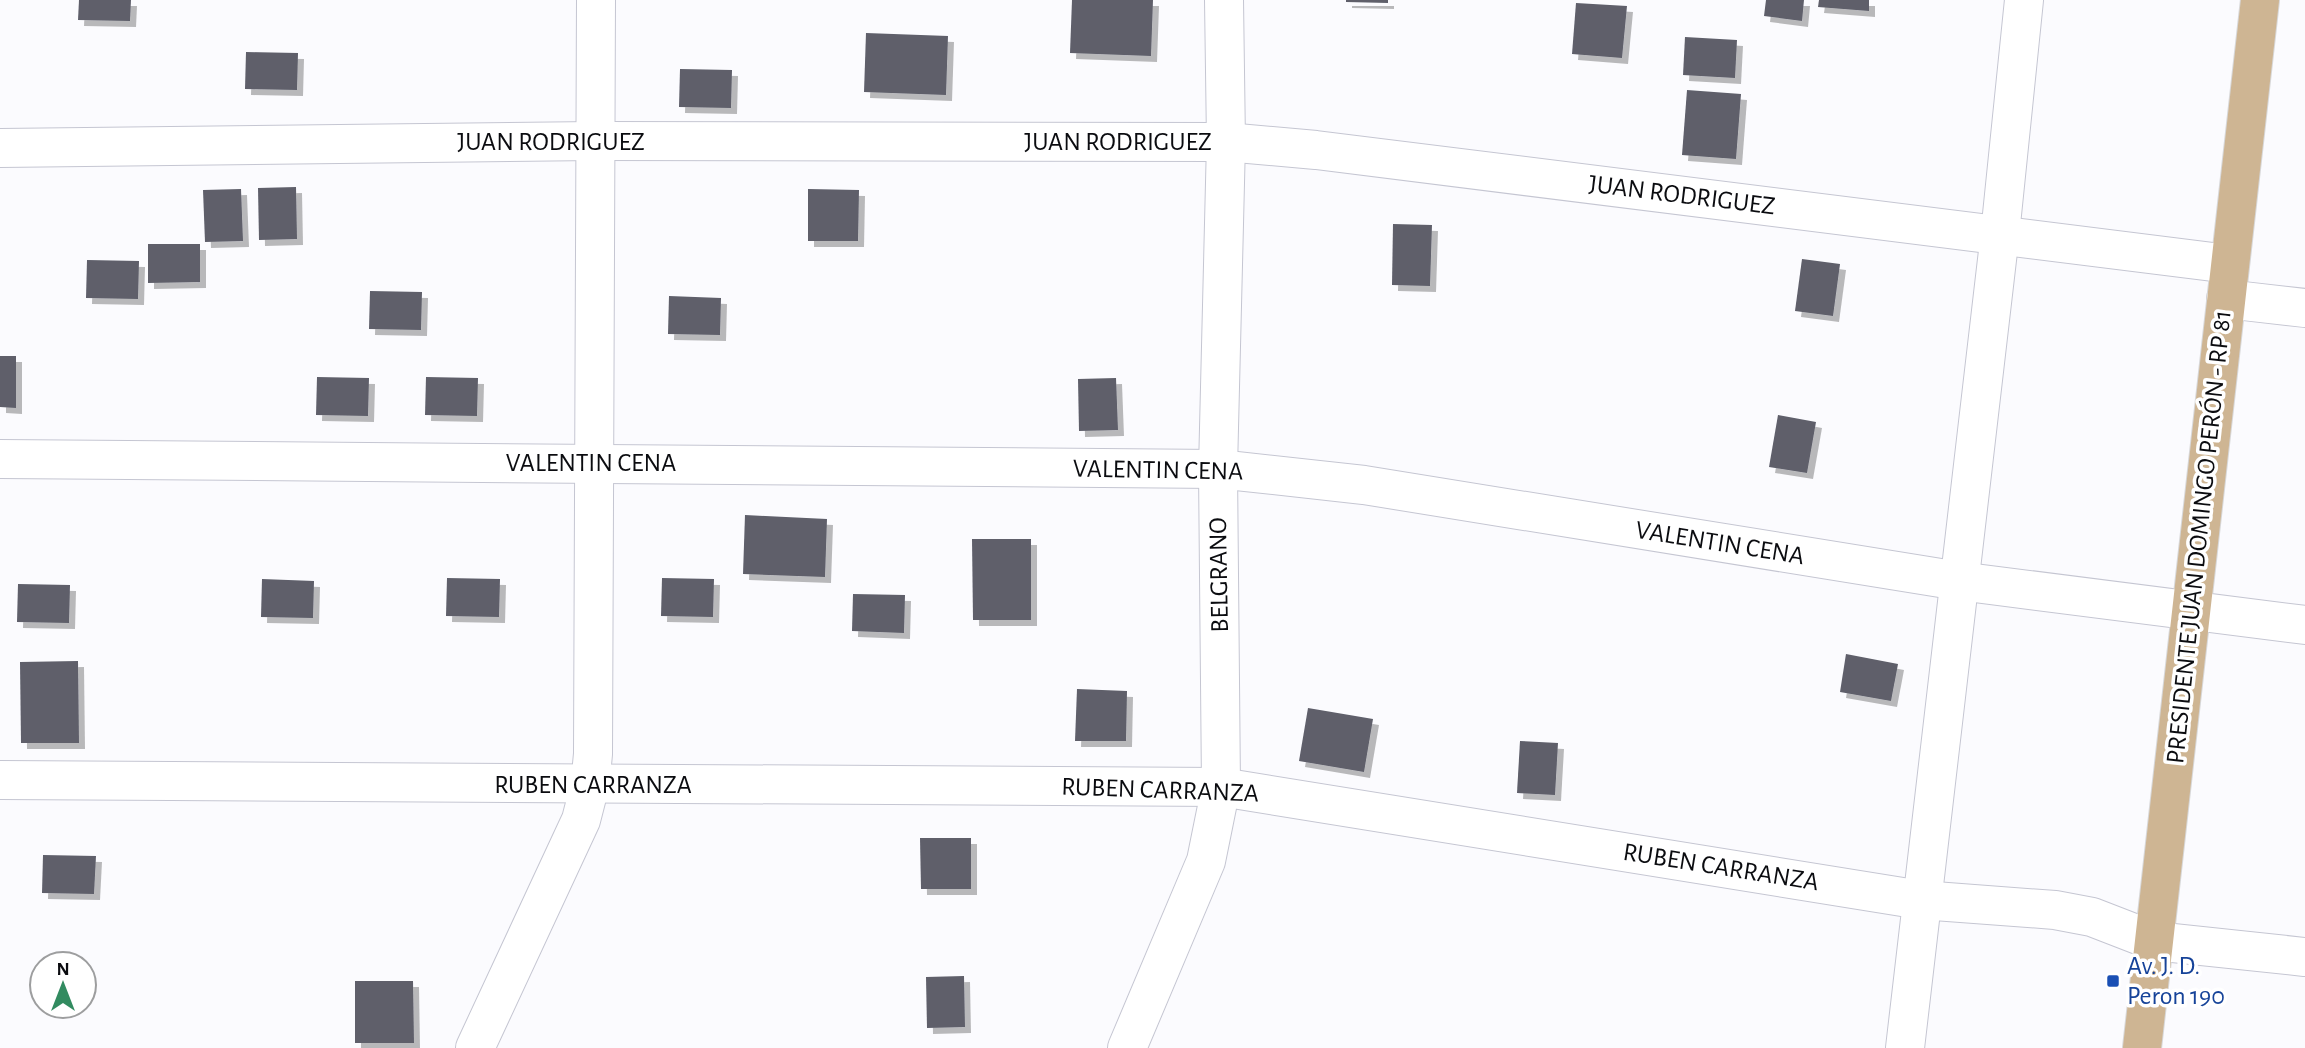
<svg xmlns="http://www.w3.org/2000/svg" width="2305" height="1048" font-family="'Alegreya Sans',sans-serif">
<style>
.building{fill:#5e5f6a;filter:url(#shadow)}
.lines{fill:none;stroke-linecap:round;stroke-linejoin:round}
.minor-casing{stroke:#c5c6d2;stroke-width:40}
.major-casing{stroke:#d8d8d9;stroke-width:40}
.minor{stroke:#fff;stroke-width:38}
.major{stroke:#ceb593;stroke-width:38}
.transit-dot{fill:#1a4fb4;stroke:#fff;stroke-width:2.5}
.labels{text-anchor:middle;dominant-baseline:central;stroke-width:7;stroke-linejoin:round;paint-order:stroke}
.street-label{font-size:26px;fill:#0b0c10;stroke:#fff}
.transit-label{font-size:26px;fill:#164399;stroke:#fff;text-anchor:start}
</style>
<defs>
<filter id="shadow"><feDropShadow dx="6" dy="6" stdDeviation="0" flood-color="#0004"/></filter>
</defs>
<rect width="100%" height="100%" fill="#fbfbfe"/>
<g class="building">
<path d="M 79,0 L 131,0 L 130,21 L 78,20 Z"/>
<path d="M 1072,0 L 1153,0 L 1151,56 L 1070,53 Z"/>
<path d="M 1346,0 L 1388,0 L 1388,3 L 1346,2 Z"/>
<path d="M 1766,0 L 1804,0 L 1802,21 L 1764,16 Z"/>
<path d="M 1819,0 L 1869,0 L 1869,11 L 1818,7 Z"/>
<path d="M 1576,3 L 1627,6 L 1622,58 L 1572,54 Z"/>
<path d="M 866,33 L 948,36 L 946,95 L 864,92 Z"/>
<path d="M 1685,37 L 1737,40 L 1735,78 L 1683,75 Z"/>
<path d="M 246,52 L 298,53 L 297,90 L 245,89 Z"/>
<path d="M 680,69 L 732,70 L 731,108 L 679,107 Z"/>
<path d="M 1687,90 L 1741,94 L 1736,159 L 1682,155 Z"/>
<path d="M 296,187 L 297,239 L 259,240 L 258,188 Z"/>
<path d="M 241,189 L 243,241 L 205,242 L 203,190 Z"/>
<path d="M 808,189 L 859,190 L 858,241 L 808,241 Z"/>
<path d="M 1393,224 L 1432,225 L 1430,286 L 1392,285 Z"/>
<path d="M 148,244 L 200,244 L 200,282 L 148,283 Z"/>
<path d="M 1802,259 L 1840,264 L 1833,316 L 1795,311 Z"/>
<path d="M 87,260 L 139,261 L 138,299 L 86,298 Z"/>
<path d="M 370,291 L 422,292 L 421,330 L 369,329 Z"/>
<path d="M 669,296 L 721,298 L 720,335 L 668,334 Z"/>
<path d="M 0,356 L 16,356 L 16,408 L 0,407 Z"/>
<path d="M 317,377 L 369,378 L 368,416 L 316,415 Z"/>
<path d="M 426,377 L 478,378 L 477,416 L 425,415 Z"/>
<path d="M 1116,378 L 1118,430 L 1079,431 L 1078,379 Z"/>
<path d="M 1778,415 L 1816,422 L 1807,473 L 1769,467 Z"/>
<path d="M 745,515 L 827,519 L 825,577 L 743,574 Z"/>
<path d="M 972,539 L 1031,539 L 1031,620 L 973,620 Z"/>
<path d="M 447,578 L 500,579 L 499,617 L 446,616 Z"/>
<path d="M 662,578 L 714,579 L 713,617 L 661,616 Z"/>
<path d="M 262,579 L 314,581 L 313,618 L 261,617 Z"/>
<path d="M 18,584 L 70,585 L 69,623 L 17,622 Z"/>
<path d="M 853,594 L 905,595 L 904,633 L 852,631 Z"/>
<path d="M 1846,654 L 1898,664 L 1891,701 L 1840,692 Z"/>
<path d="M 78,661 L 79,743 L 21,743 L 20,662 Z"/>
<path d="M 1077,689 L 1127,691 L 1126,741 L 1075,741 Z"/>
<path d="M 1308,708 L 1373,719 L 1364,772 L 1299,761 Z"/>
<path d="M 1520,741 L 1558,743 L 1555,795 L 1517,793 Z"/>
<path d="M 920,838 L 971,838 L 971,889 L 921,889 Z"/>
<path d="M 43,855 L 96,856 L 94,894 L 42,893 Z"/>
<path d="M 964,976 L 965,1027 L 927,1028 L 926,977 Z"/>
<path d="M 355,981 L 413,981 L 414,1043 L 355,1043 Z"/>
</g>
<g class="lines">
<g class="minor-casing">
<g id="minor">
<path d="M 0,148 L 594,141 L 1226,142 L 1316,150 L 2229,264"/>
<path d="M 2226,299 L 2305,308"/>
<path d="M 0,459 L 1218,469 L 1364,485 L 1959,581 L 2305,625"/>
<path d="M 0,780 L 1221,787 L 1921,900 L 2055,910 L 2092,917 L 2154,941 L 2305,957"/>
<path d="M 475,1048 L 581,820 L 590,785 L 593,754 L 596,0"/>
<path d="M 1127,1048 L 1206,861 L 1221,787 L 1218,469 L 1226,142 L 1224,0"/>
<path d="M 1905,1048 L 2000,234 L 2024,0"/>
</g>
</g>
<g class="major-casing">
<path id="major" d="M 2142,1048 L 2260,0"/>
</g>
<use href="#minor" class="minor"/>
<use href="#major" class="major"/>
</g>
<rect class="transit-dot" x="2106" y="974" width="14" height="14" rx="3.5"/>
<g class="labels">
<g class="street-label">
<text x="551" y="142">JUAN RODRIGUEZ</text>
<text x="1118" y="142">JUAN RODRIGUEZ</text>
<text transform="translate(1682 195) rotate(7)">JUAN RODRIGUEZ</text>
<text x="591" y="463">VALENTIN CENA</text>
<text transform="translate(1158 470) rotate(1)">VALENTIN CENA</text>
<text transform="translate(2199 537) rotate(-84)">PRESIDENTE JUAN DOMINGO PERÓN - RP 81</text>
<text transform="translate(1720 543) rotate(9)">VALENTIN CENA</text>
<text transform="translate(1219 575) rotate(-91)">BELGRANO</text>
<text x="593" y="785">RUBEN CARRANZA</text>
<text transform="translate(1160 790) rotate(2)">RUBEN CARRANZA</text>
<text transform="translate(1721 867) rotate(9)">RUBEN CARRANZA</text>
</g>
<g class="transit-label">
<text x="2127" y="966">Av. J. D.<tspan x="2127" dy="30">Peron 190</tspan></text>
</g>
</g>
<g transform="translate(63 985)"><circle r="33" fill="#ffffff" stroke="#9d9e9f" stroke-width="2"/>
<path d="M0-5L12 26L0 18L-12 26Z" fill="#328b60"/>
<text y="-10" font-size="19" font-weight="bold" text-anchor="middle" fill="#0b0c10">N</text>
</g>
</svg>
